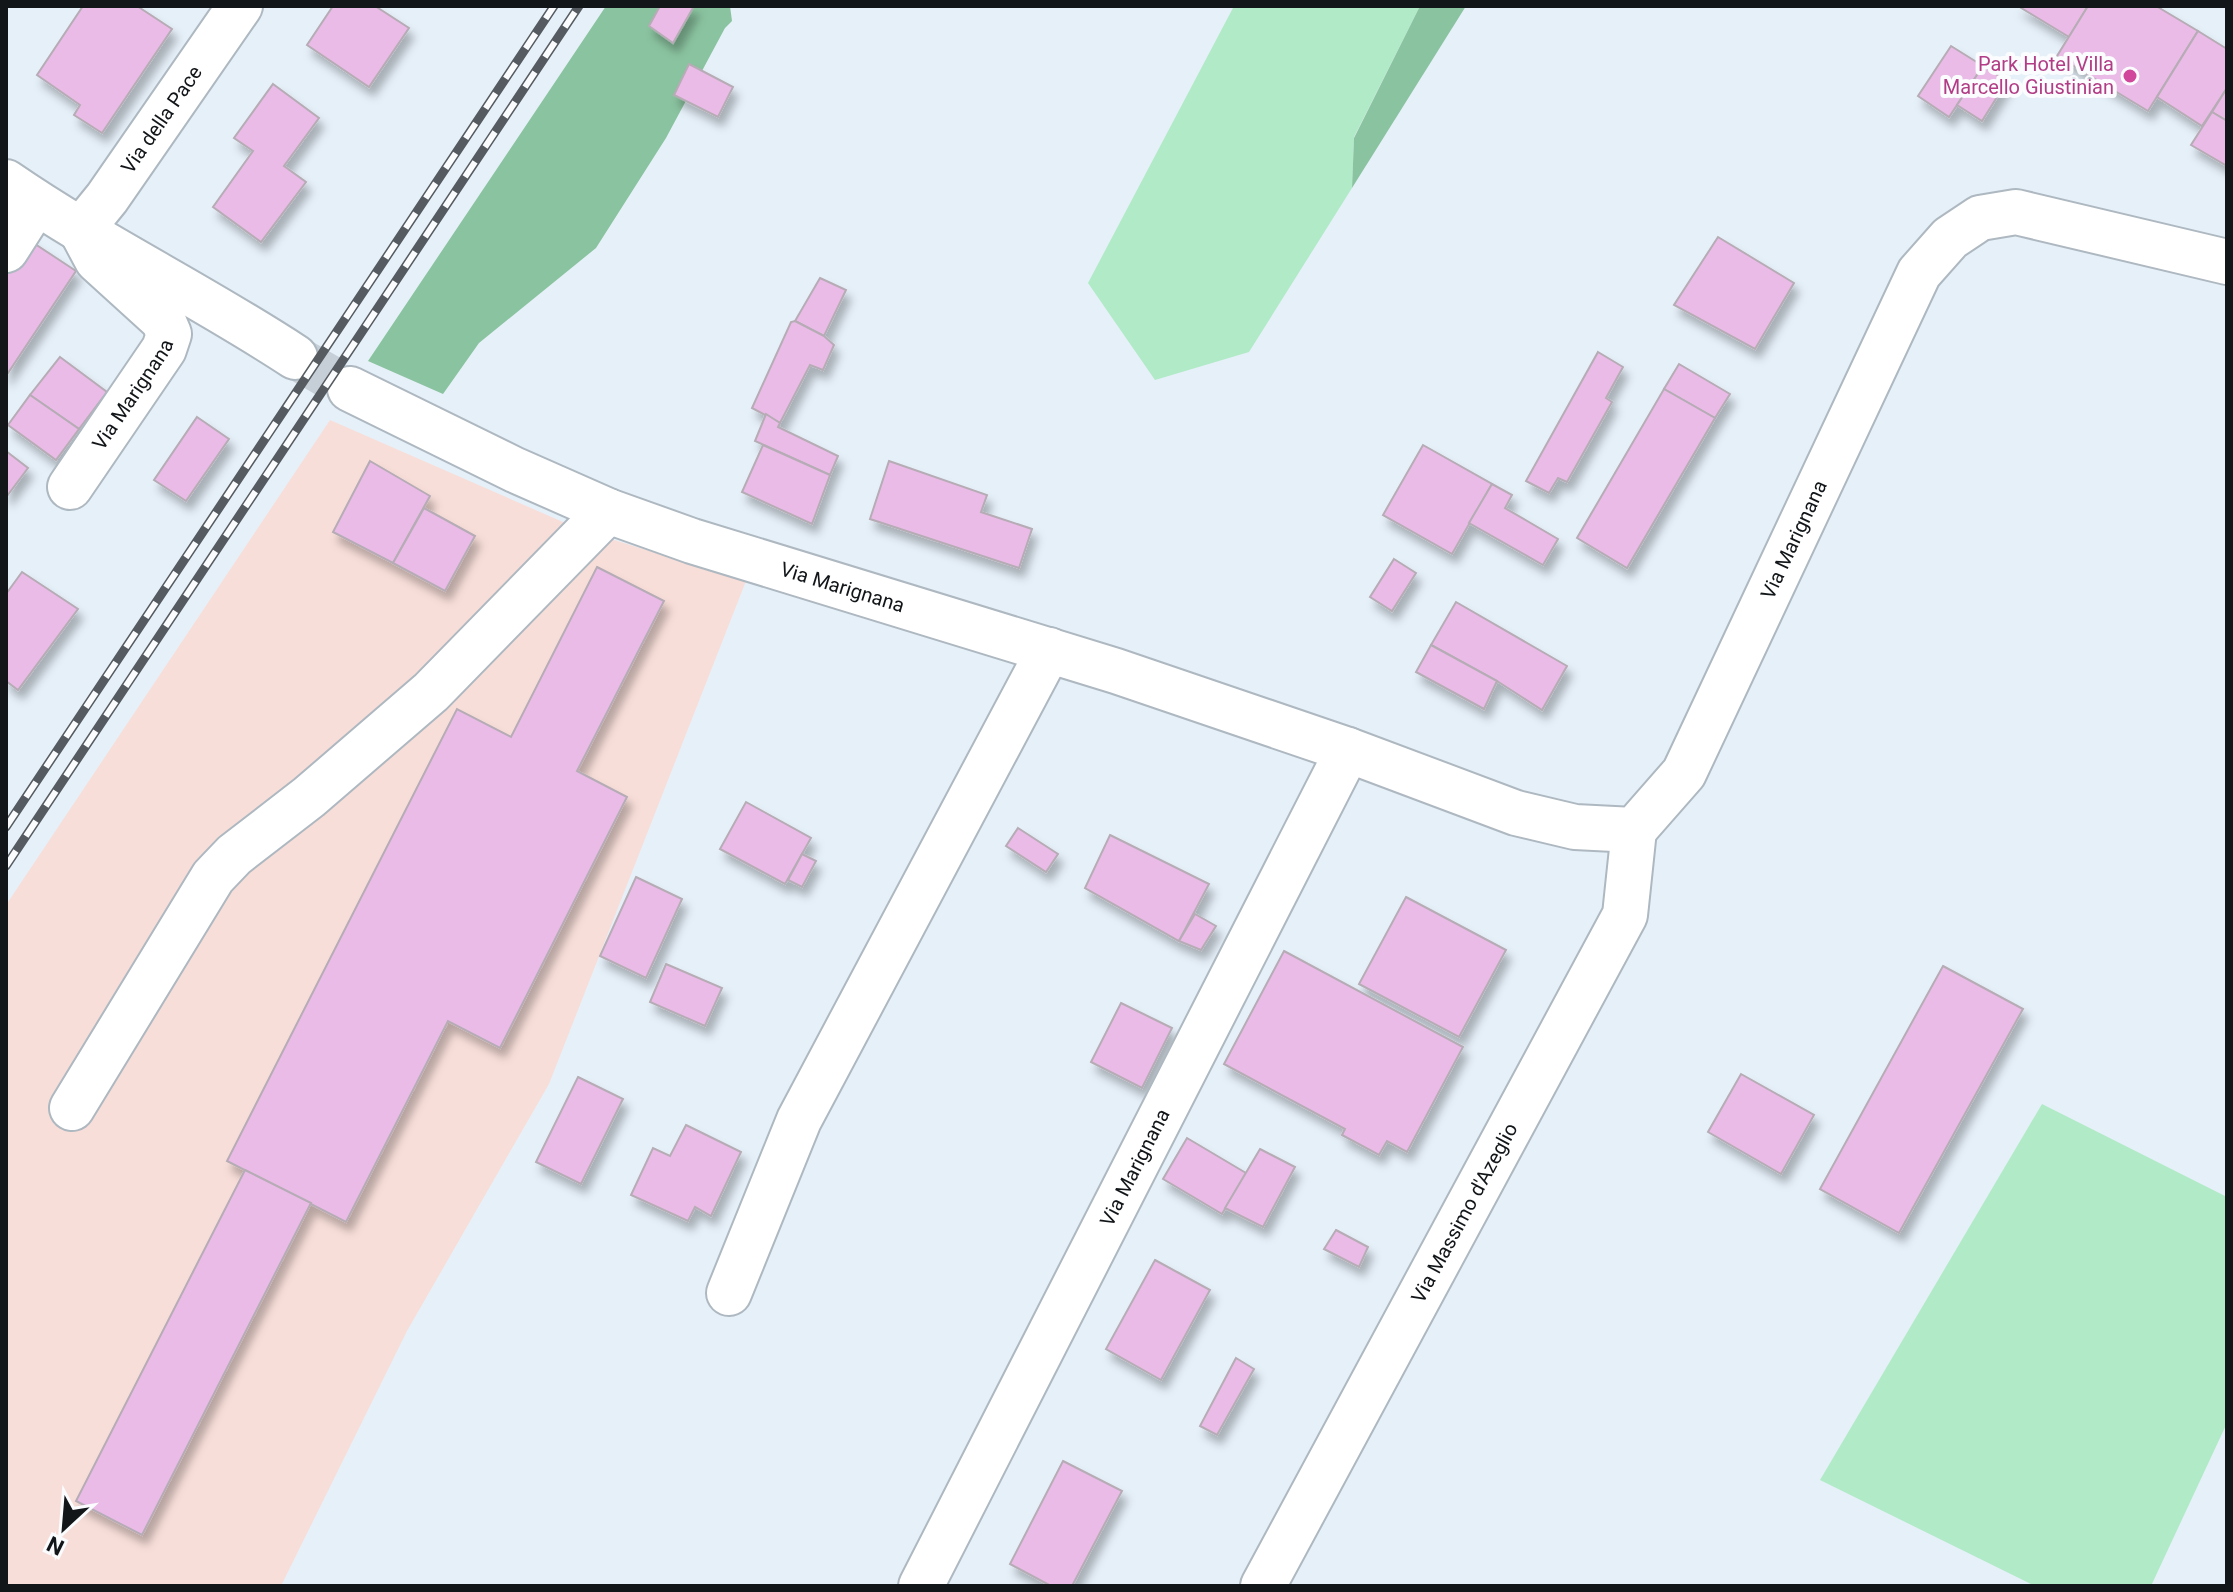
<svg xmlns="http://www.w3.org/2000/svg" width="2233" height="1592" font-family="Roboto,sans-serif">
<style>
.industrial{fill:#f8ded9}
.green{fill:#b1eac6}
.forest{fill:#8ac39f}
.building{fill:#eabbe7;stroke:#b6acb5;stroke-width:2;filter:url(#shadow)}
.lines{fill:none;stroke-linecap:round;stroke-linejoin:round}
.minor-tunnel{stroke:#c6cfd7;stroke-width:44;stroke-dasharray:44 22;stroke-linecap:butt}
.minor-casing{stroke:#aeb8c0;stroke-width:48}
.minor{stroke:#fff;stroke-width:44}
.rail-casing{stroke:#555b60;stroke-width:9}
.rail{stroke:#fafcfe;stroke-width:6;stroke-dasharray:18;stroke-linecap:butt}
.hotel-dot{fill:#d1479c;stroke:#fafcfe;stroke-width:3}
.labels{text-anchor:middle;dominant-baseline:central;stroke-width:8;stroke-linejoin:round;paint-order:stroke}
.hotel-label{font-size:20px;fill:#b23c85;stroke:#fafcfe;text-anchor:end}
.street-label{font-size:20px;fill:#121619;stroke:#fafcfe}
</style>
<defs>
<filter id="shadow"><feDropShadow dx="5" dy="9" stdDeviation="4" flood-color="#0004"/></filter>
</defs>
<rect width="100%" height="100%" fill="#e6f0f9"/>
<path class="industrial" d="M 330,420 L 579,529 L 746,581 L 549,1084 L 407,1331 L 281,1586 L 6,1586 L 6,905 Z"/>
<g class="green">
<path d="M 1234,6 L 1420,6 L 1354,137 L 1352,188 L 1249,352 L 1155,380 L 1088,283 Z"/>
<path d="M 2042,1104 L 2227,1197 L 2227,1423 L 2151,1586 L 2035,1586 L 1820,1480 Z"/>
</g>
<g class="forest">
<path d="M 606,6 L 730,6 L 732,21 L 725,28 L 666,138 L 596,248 L 479,343 L 443,394 L 368,361 Z"/>
<path d="M 1420,6 L 1466,6 L 1352,188 L 1354,138 Z"/>
</g>
<g class="building">
<path d="M 83,6 L 137,6 L 172,29 L 102,133 L 74,115 L 80,105 L 37,75 Z"/>
<path d="M 333,6 L 375,6 L 409,28 L 369,87 L 307,45 Z"/>
<path d="M 660,6 L 694,6 L 673,43 L 649,26 Z"/>
<path d="M 2018,6 L 2088,6 L 2069,37 Z"/>
<path d="M 2088,6 L 2156,6 L 2198,31 L 2148,111 L 2057,56 Z"/>
<path d="M 2198,31 L 2227,49 L 2227,88 L 2202,126 L 2157,97 Z"/>
<path d="M 1951,46 L 1983,66 L 1949,117 L 1918,96 Z"/>
<path d="M 689,64 L 733,87 L 718,117 L 674,95 Z"/>
<path d="M 1983,66 L 2007,81 L 1982,121 L 1957,105 Z"/>
<path d="M 273,84 L 319,118 L 284,166 L 306,182 L 261,242 L 213,207 L 253,151 L 234,138 Z"/>
<path d="M 2227,88 L 2227,121 L 2212,112 Z"/>
<path d="M 2212,112 L 2227,121 L 2227,166 L 2191,145 Z"/>
<path d="M 1718,237 L 1794,283 L 1755,349 L 1674,305 Z"/>
<path d="M 26,238 L 76,271 L 6,376 L 6,266 Z"/>
<path d="M 820,278 L 846,290 L 824,336 L 795,321 Z"/>
<path d="M 795,321 L 824,336 L 834,345 L 823,370 L 810,365 L 780,423 L 752,408 L 791,322 Z"/>
<path d="M 1598,352 L 1623,367 L 1606,398 L 1612,402 L 1567,482 L 1558,478 L 1549,493 L 1526,481 Z"/>
<path d="M 60,357 L 107,392 L 79,429 L 30,395 Z"/>
<path d="M 1679,364 L 1730,394 L 1715,418 L 1664,389 Z"/>
<path d="M 1664,389 L 1715,418 L 1627,568 L 1577,538 Z"/>
<path d="M 30,395 L 79,429 L 56,460 L 8,425 Z"/>
<path d="M 766,414 L 780,423 L 778,427 L 838,456 L 830,475 L 755,441 Z"/>
<path d="M 197,417 L 229,439 L 186,501 L 154,480 Z"/>
<path d="M 763,445 L 830,475 L 812,524 L 742,492 Z"/>
<path d="M 1423,445 L 1492,484 L 1452,554 L 1383,515 Z"/>
<path d="M 6,451 L 28,468 L 7,496 L 6,496 Z"/>
<path d="M 370,461 L 430,496 L 393,563 L 333,532 Z"/>
<path d="M 889,461 L 987,495 L 981,512 L 1032,529 L 1019,568 L 870,519 Z"/>
<path d="M 1492,484 L 1512,495 L 1505,508 L 1558,539 L 1543,565 L 1469,523 Z"/>
<path d="M 424,508 L 475,536 L 445,591 L 393,563 Z"/>
<path d="M 1394,559 L 1416,573 L 1392,611 L 1370,597 Z"/>
<path d="M 597,567 L 664,601 L 577,771 L 627,797 L 500,1048 L 448,1021 L 346,1222 L 227,1161 L 457,709 L 511,737 Z"/>
<path d="M 22,572 L 78,609 L 18,690 L 6,681 L 6,594 Z"/>
<path d="M 1456,602 L 1567,666 L 1542,710 L 1497,681 L 1431,645 Z"/>
<path d="M 1431,645 L 1497,681 L 1484,709 L 1416,672 Z"/>
<path d="M 746,802 L 811,838 L 785,884 L 720,849 Z"/>
<path d="M 1018,828 L 1058,854 L 1046,872 L 1006,846 Z"/>
<path d="M 1110,835 L 1209,884 L 1179,941 L 1085,888 Z"/>
<path d="M 802,854 L 816,861 L 802,887 L 788,880 Z"/>
<path d="M 636,877 L 682,899 L 646,978 L 600,956 Z"/>
<path d="M 1406,897 L 1506,950 L 1459,1037 L 1359,984 Z"/>
<path d="M 1195,914 L 1216,926 L 1201,950 L 1179,941 Z"/>
<path d="M 1284,951 L 1463,1047 L 1407,1152 L 1387,1141 L 1379,1155 L 1342,1135 L 1345,1129 L 1224,1064 Z"/>
<path d="M 666,964 L 722,988 L 705,1026 L 650,1002 Z"/>
<path d="M 1943,966 L 2023,1009 L 1899,1233 L 1820,1189 Z"/>
<path d="M 1121,1003 L 1172,1028 L 1142,1088 L 1091,1062 Z"/>
<path d="M 1741,1074 L 1814,1115 L 1781,1174 L 1708,1132 Z"/>
<path d="M 578,1077 L 623,1099 L 581,1184 L 536,1162 Z"/>
<path d="M 686,1125 L 741,1152 L 711,1216 L 695,1207 L 688,1221 L 631,1195 L 653,1148 L 670,1156 Z"/>
<path d="M 1187,1138 L 1246,1173 L 1222,1214 L 1163,1179 Z"/>
<path d="M 1260,1149 L 1295,1167 L 1263,1227 L 1225,1208 Z"/>
<path d="M 245,1170 L 311,1203 L 142,1535 L 76,1501 Z"/>
<path d="M 1336,1230 L 1368,1247 L 1359,1267 L 1324,1249 Z"/>
<path d="M 1155,1260 L 1210,1290 L 1161,1380 L 1106,1349 Z"/>
<path d="M 1236,1358 L 1254,1369 L 1217,1435 L 1200,1426 Z"/>
<path d="M 1063,1461 L 1122,1491 L 1072,1586 L 1051,1586 L 1010,1564 Z"/>
</g>
<g class="lines">
<path class="minor-tunnel" d="M 295,357 L 350,389"/>
<g class="minor-casing">
<g id="minor">
<path d="M 6,182 C 99,246 201,295 295,357"/>
<path d="M 6,250 L 36,203"/>
<path id="s1" d="M 350,389 L 515,470 L 608,511 L 692,541 L 1116,671 L 1348,750 L 1516,813 L 1575,827 L 1634,830 L 1684,773 L 1919,273 L 1950,238 L 1980,218 L 2016,212 L 2227,262"/>
<path id="s2" d="M 70,487 L 164,349 L 169,334 L 163,320 L 97,260 L 81,230 L 107,198 L 240,6"/>
<path d="M 72,1108 L 213,877 L 234,855 L 309,797 L 431,692 L 608,511"/>
<path d="M 729,1293 L 799,1120 L 1049,650"/>
<path id="s3" d="M 921,1586 L 1348,750"/>
<path id="s4" d="M 1263,1586 L 1625,915 L 1634,830"/>
</g>
</g>
<use href="#minor" class="minor"/>
<g class="rail-casing">
<g id="rail">
<path d="M 6,827 L 554,6"/>
<path d="M 6,866 L 579,6"/>
</g>
</g>
<use href="#rail" class="rail"/>
</g>
<circle class="hotel-dot" cx="2130" cy="76" r="8"/>
<g class="labels">
<g class="hotel-label">
<text x="2114" y="64">Park Hotel Villa<tspan x="2114" dy="23">Marcello Giustinian</tspan></text>
</g>
<g class="street-label">
<text stroke="none"><textPath href="#s2" startOffset="458">Via della Pace</textPath></text>
<text stroke="none"><textPath href="#s2" startOffset="112">Via Marignana</textPath></text>
<text stroke="none"><textPath href="#s1" startOffset="1696">Via Marignana</textPath></text>
<text stroke="none"><textPath href="#s1" startOffset="532">Via Marignana</textPath></text>
<text stroke="none"><textPath href="#s3" startOffset="470">Via Marignana</textPath></text>
<text stroke="none"><textPath href="#s4" startOffset="424">Via Massimo d'Azeglio</textPath></text>
</g>
</g>
<rect width="2233" height="1592" fill="none" stroke="#121619" stroke-width="16"/>
<g transform="translate(64 1528) rotate(206)" stroke="#fafcfe" stroke-width="6" paint-order="stroke">
<path d="M0-6L14 30L0 20L-14 30Z" fill="#121619"/>
<text y="-12" font-size="22" font-weight="bold" text-anchor="middle" fill="#121619">N</text>
</g>
</svg>
